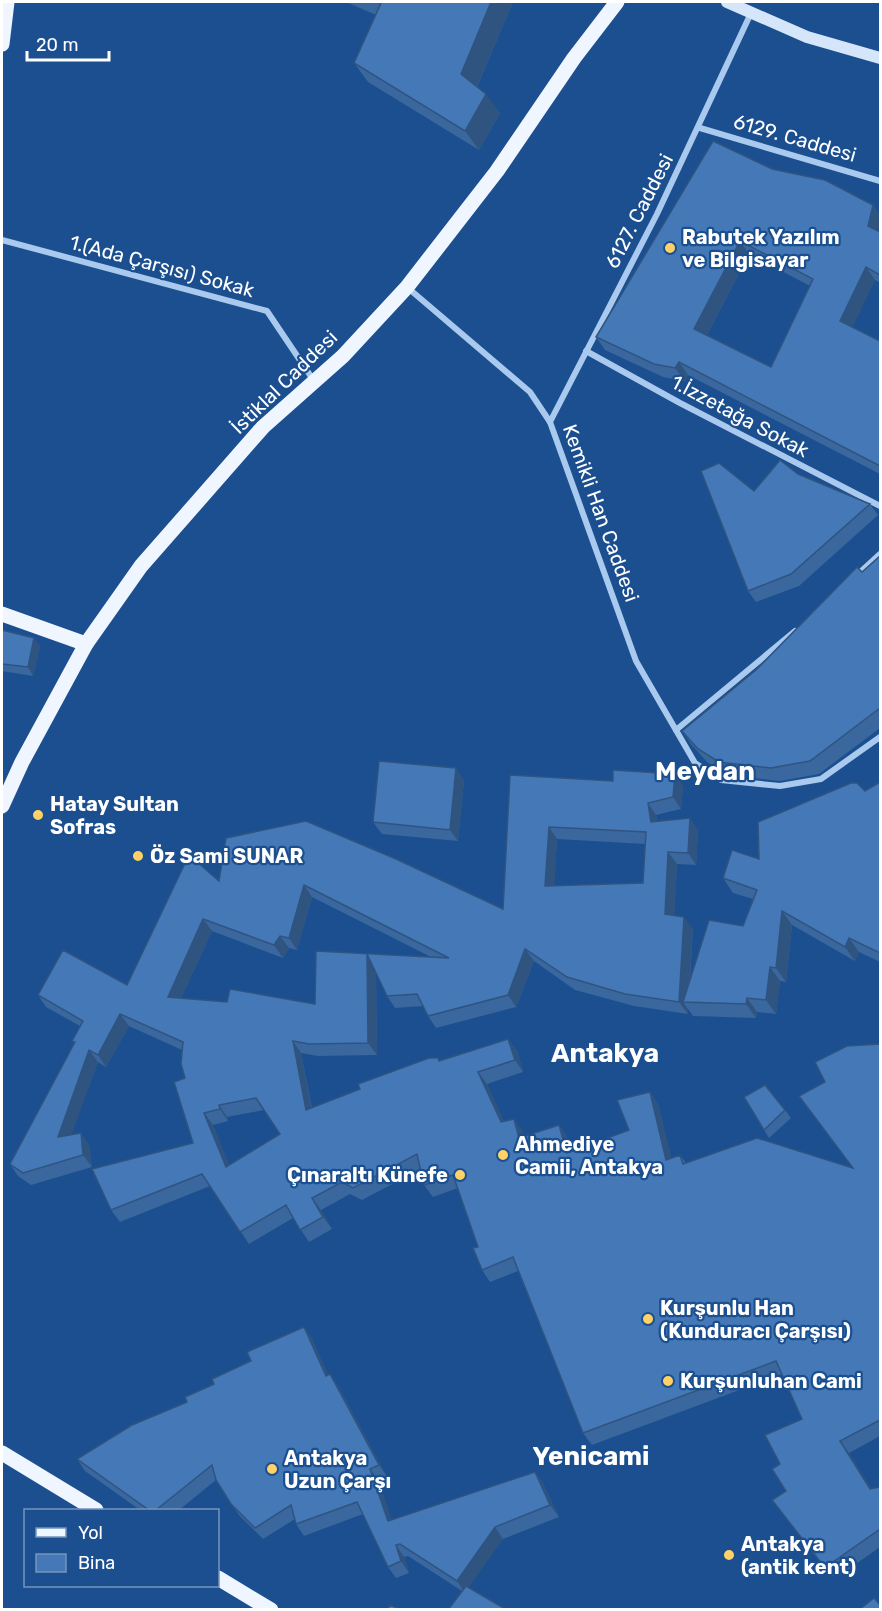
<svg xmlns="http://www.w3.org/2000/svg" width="882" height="1611" font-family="Rubik,sans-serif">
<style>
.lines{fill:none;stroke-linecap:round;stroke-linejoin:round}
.street{stroke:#a9c9ee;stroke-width:6}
.secondary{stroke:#d6e6fa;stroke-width:12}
.primary{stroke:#f0f6ff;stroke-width:15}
.wall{fill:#3a679d;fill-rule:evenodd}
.shaded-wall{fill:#305480}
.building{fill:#4478b7;stroke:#305480;stroke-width:1.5;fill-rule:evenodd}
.poi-dot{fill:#ffd166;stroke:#1b4f8f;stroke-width:2}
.labels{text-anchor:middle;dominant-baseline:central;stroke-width:4.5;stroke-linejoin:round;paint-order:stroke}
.street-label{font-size:20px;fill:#fff;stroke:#1b4f8f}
.poi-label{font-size:20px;font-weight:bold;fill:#fff;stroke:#1b4f8f;text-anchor:start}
.district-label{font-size:26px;font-weight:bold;fill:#fff;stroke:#1b4f8f}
</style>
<rect width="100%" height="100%" fill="#1b4f8f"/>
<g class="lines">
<g class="street">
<path d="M 700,128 L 880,181"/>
<path d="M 2,240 L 267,311 L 314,381"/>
<path d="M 408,288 L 530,392 L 550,422 L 636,661 L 695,763 L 721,780 L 780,786 L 821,779 L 880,737"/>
<path d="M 586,351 L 680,403 L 880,506"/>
<path d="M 550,422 L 657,214 L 751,13"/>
<path d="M 856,576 L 880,554"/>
<path d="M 676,730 L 795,631"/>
</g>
<path class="secondary" d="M 727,2 L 807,37 L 880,58"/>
<g class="primary">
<path d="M 2,44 L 7,2"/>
<path d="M 2,614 L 86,644"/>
<path d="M 2,806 L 22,762 L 86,644 L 141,566 L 263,427 L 343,356 L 407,287 L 497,171 L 574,58 L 617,2"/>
<path d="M 2,1453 L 96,1510"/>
<path d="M 218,1578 L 271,1610"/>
</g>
</g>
<g class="wall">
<path d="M 346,2 L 513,2 L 477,87 L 500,113 L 479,150 L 368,82 L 354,63 L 376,15 Z"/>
<path d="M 772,169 L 873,205 L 880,216 L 880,224 L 879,232 L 880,232 L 880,283 L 875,280 L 852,327 L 880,341 L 880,474 L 688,375 L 685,381 L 663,377 L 605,350 L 596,337 ZM 749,254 L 810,286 L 771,367 L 707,335 Z"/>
<path d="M 798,474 L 870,504 L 878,515 L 799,586 L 756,602 L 748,591 L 754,491 Z"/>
<path d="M 880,556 L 880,728 L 819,774 L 780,781 L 728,775 L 707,762 L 691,744 L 682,731 L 756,670 Z"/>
<path d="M 2,630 L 34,638 L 40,646 L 33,676 L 2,671 Z"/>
<path d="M 510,775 L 683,786 L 681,809 L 656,815 L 657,821 L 698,830 L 696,865 L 677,864 L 674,916 L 693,929 L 690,981 L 743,926 L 753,899 L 733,893 L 723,878 L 759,859 L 880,782 L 880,962 L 859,952 L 855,961 L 792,925 L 786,982 L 780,981 L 776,1014 L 757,1012 L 756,1018 L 693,1016 L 688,1009 L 688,1014 L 634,1006 L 575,990 L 534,961 L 516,1007 L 436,1028 L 428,1016 L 423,1006 L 395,1008 L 387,996 L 376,973 L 377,1055 L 318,1056 L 301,1053 L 312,1108 L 440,1060 L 508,1039 L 517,1051 L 523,1072 L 487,1084 L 504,1122 L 523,1131 L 524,1136 L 559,1125 L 568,1138 L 572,1151 L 629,1130 L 650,1092 L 658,1104 L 671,1158 L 680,1155 L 686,1163 L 852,1168 L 825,1082 L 880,1044 L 880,1436 L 849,1453 L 871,1489 L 880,1487 L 880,1547 L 839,1576 L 831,1576 L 772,1500 L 786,1491 L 780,1464 L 802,1419 L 782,1374 L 592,1445 L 583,1433 L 518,1271 L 490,1282 L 482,1270 L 478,1247 L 458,1188 L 433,1197 L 424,1185 L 421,1169 L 362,1200 L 350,1194 L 321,1210 L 332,1229 L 309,1242 L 293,1218 L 249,1244 L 210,1186 L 120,1222 L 111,1210 L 193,1143 L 182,1050 L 129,1026 L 106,1067 L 98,1062 L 71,1134 L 89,1145 L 92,1167 L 31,1185 L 18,1176 L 10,1164 L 74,1044 L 72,1041 L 80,1026 L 46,1007 L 38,995 L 127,985 L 219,881 L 226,838 L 503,909 ZM 557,839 L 645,844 L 643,883 L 554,886 ZM 312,897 L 431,957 L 316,951 L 315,1004 L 227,1002 L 181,998 L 212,931 L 283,958 L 289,948 L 297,950 ZM 264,1110 L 280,1134 L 229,1165 L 213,1125 L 228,1121 L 227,1117 Z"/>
<path d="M 464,780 L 458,841 L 382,834 L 373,822 Z"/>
<path d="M 785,1110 L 791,1118 L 769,1138 L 764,1130 Z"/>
<path d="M 304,1327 L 312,1339 L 328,1375 L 330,1374 L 338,1386 L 387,1477 L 379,1481 L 391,1520 L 535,1472 L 543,1484 L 559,1517 L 503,1539 L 462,1591 L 408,1556 L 404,1557 L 409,1573 L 396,1578 L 388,1567 L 363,1514 L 304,1536 L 296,1524 L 295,1519 L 263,1539 L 239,1515 L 216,1480 L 179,1510 L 140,1510 L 85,1471 L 77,1459 L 187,1402 Z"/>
</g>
<g class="shaded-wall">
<path d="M 491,2 L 513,2 L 474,93 L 461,74 Z"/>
<path d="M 486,94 L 500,113 L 479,150 L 465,131 Z"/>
<path d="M 873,205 L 880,216 L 880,224 L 877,239 L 868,226 Z"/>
<path d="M 740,241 L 749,254 L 703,342 L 694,329 Z"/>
<path d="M 866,267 L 875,280 L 849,334 L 840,321 Z"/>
<path d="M 679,362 L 688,375 L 685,381 L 675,368 Z"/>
<path d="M 34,638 L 40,646 L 33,676 L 28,667 Z"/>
<path d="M 456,768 L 464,780 L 458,841 L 450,830 Z"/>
<path d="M 675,774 L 683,786 L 681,809 L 673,797 Z"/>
<path d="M 648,803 L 656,815 L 659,834 L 651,822 Z"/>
<path d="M 690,818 L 698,830 L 696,865 L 688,853 Z"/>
<path d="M 549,827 L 557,839 L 554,898 L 545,886 Z"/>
<path d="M 668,852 L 677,864 L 674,926 L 665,914 Z"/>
<path d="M 304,885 L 312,897 L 297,950 L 289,938 Z"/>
<path d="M 782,911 L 792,925 L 786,982 L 776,968 Z"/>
<path d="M 684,917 L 693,929 L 688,1002 L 683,1002 L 688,1009 L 688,1014 L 679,1002 Z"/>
<path d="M 203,919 L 212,931 L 176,1009 L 168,997 Z"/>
<path d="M 280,936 L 289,948 L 283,958 L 274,945 Z"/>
<path d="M 849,938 L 859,952 L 855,961 L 845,947 Z"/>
<path d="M 525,949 L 534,961 L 516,1007 L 508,995 Z"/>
<path d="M 367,954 L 376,966 L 377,1055 L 368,1043 Z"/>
<path d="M 770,967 L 780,981 L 776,1014 L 766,1000 Z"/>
<path d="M 747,998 L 757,1012 L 756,1018 L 746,1004 Z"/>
<path d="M 120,1014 L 129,1026 L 106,1067 L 98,1055 Z"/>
<path d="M 508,1039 L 517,1051 L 523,1072 L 515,1060 Z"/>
<path d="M 293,1041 L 301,1053 L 314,1122 L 306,1110 Z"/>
<path d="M 89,1050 L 98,1062 L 66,1149 L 58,1137 Z"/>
<path d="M 478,1072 L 487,1084 L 510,1134 L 501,1122 Z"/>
<path d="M 650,1092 L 658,1104 L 675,1172 L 666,1160 Z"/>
<path d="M 219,1105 L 227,1117 L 228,1121 L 220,1109 Z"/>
<path d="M 204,1113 L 213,1125 L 235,1179 L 226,1167 Z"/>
<path d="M 514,1119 L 523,1131 L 527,1150 L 519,1138 Z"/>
<path d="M 559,1125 L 568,1138 L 576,1165 L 567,1153 Z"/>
<path d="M 81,1133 L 89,1145 L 92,1167 L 83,1155 Z"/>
<path d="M 312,1198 L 321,1210 L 332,1229 L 323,1217 Z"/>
<path d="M 304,1327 L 312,1339 L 334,1388 L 326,1376 Z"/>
<path d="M 330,1374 L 338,1386 L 387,1477 L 379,1465 Z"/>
<path d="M 840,1441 L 849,1453 L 879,1501 L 870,1489 Z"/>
<path d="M 370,1469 L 379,1481 L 396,1533 L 388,1521 Z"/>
<path d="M 535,1472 L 543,1484 L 559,1517 L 550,1505 Z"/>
<path d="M 495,1527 L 503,1539 L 465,1593 L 457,1581 Z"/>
<path d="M 396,1545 L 404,1557 L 409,1573 L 401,1561 Z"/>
</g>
<g class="building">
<path d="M 377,2 L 491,2 L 461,74 L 486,94 L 465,131 L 354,63 L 381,3 Z"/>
<path d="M 713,141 L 772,169 L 825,180 L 873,205 L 868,226 L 880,232 L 880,275 L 866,267 L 840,321 L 880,341 L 880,466 L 679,362 L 675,368 L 654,364 L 596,337 ZM 740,241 L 813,279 L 771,367 L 694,329 Z"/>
<path d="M 780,460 L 798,474 L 870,504 L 791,574 L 748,591 L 701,471 L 719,463 L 754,491 Z"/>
<path d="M 880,556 L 880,708 L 810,761 L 771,768 L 719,762 L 698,749 L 682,731 L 756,670 L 857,567 L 862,572 Z"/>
<path d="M 2,630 L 34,638 L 28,667 L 2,664 Z"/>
<path d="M 379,761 L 456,768 L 450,830 L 373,822 Z"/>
<path d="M 613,770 L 675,774 L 673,797 L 648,803 L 651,822 L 690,818 L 688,853 L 668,852 L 665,914 L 684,917 L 679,1002 L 625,994 L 567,977 L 525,949 L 508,995 L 428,1016 L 417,994 L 387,996 L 367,954 L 368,1043 L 309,1044 L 293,1041 L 306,1110 L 360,1089 L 358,1084 L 429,1058 L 438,1058 L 439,1061 L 508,1039 L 515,1060 L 478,1072 L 501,1122 L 514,1119 L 519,1138 L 559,1125 L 567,1153 L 629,1130 L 617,1100 L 650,1092 L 666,1160 L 680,1155 L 683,1164 L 757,1138 L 853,1168 L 799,1096 L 825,1082 L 815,1062 L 847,1046 L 880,1044 L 880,1420 L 840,1441 L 870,1489 L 880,1487 L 880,1529 L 830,1564 L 822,1564 L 772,1500 L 786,1491 L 772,1469 L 780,1464 L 765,1435 L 802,1419 L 776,1361 L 583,1433 L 513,1257 L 482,1270 L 473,1248 L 478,1247 L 453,1175 L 424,1185 L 417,1154 L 353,1188 L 342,1182 L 312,1198 L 323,1217 L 300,1230 L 286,1205 L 240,1232 L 202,1174 L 111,1210 L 92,1169 L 193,1143 L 174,1082 L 185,1078 L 181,1064 L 183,1042 L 120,1014 L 98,1055 L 89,1050 L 58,1137 L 81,1133 L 83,1155 L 23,1173 L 10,1164 L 75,1042 L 72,1041 L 83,1021 L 38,995 L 63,950 L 127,985 L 189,855 L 219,881 L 226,838 L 306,821 L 396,859 L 503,909 L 510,775 L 613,781 ZM 549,827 L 646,832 L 643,883 L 545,886 ZM 304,885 L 449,958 L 316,951 L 315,1004 L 230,989 L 227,1002 L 168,997 L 203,919 L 274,945 L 280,936 L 289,938 ZM 256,1098 L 280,1134 L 226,1167 L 204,1113 L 220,1109 L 219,1105 Z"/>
<path d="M 880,782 L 880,953 L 849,938 L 845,947 L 782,911 L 776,968 L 770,967 L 766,1000 L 747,998 L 746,1004 L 683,1002 L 709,920 L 743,926 L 757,890 L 723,878 L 732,850 L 759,859 L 758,822 L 851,783 L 857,783 L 865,791 Z"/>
<path d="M 765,1085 L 785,1110 L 764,1130 L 744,1097 Z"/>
<path d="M 304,1327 L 326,1376 L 330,1374 L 379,1465 L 370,1469 L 388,1521 L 535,1472 L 550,1505 L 495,1527 L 457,1581 L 400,1544 L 396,1545 L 401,1561 L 388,1567 L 357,1502 L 296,1524 L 291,1505 L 255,1528 L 231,1504 L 216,1480 L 212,1465 L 156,1510 L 149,1510 L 77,1459 L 132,1425 L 187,1402 L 185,1397 L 214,1384 L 212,1379 L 251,1361 L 247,1352 Z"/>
<path d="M 466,1586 L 507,1610 L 448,1610 Z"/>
<path d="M 874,1598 L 880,1605 L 880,1610 L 859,1610 Z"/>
<path d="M 390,1605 L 401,1610 L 387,1610 Z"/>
</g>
<g class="poi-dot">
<circle cx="670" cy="248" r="6"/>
<circle cx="38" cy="815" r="6"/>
<circle cx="138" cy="856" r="6"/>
<circle cx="503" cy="1155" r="6"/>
<circle cx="460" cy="1175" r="6"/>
<circle cx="648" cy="1319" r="6"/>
<circle cx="668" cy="1381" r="6"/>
<circle cx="272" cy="1469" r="6"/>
<circle cx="729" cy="1555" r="6"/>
</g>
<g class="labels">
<g class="street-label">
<text transform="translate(795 138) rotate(16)">6129. Caddesi</text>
<text transform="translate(639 211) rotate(-63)">6127. Caddesi</text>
<text transform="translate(162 266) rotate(15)">1.(Ada Çarşısı) Sokak</text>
<text transform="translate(284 382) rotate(-44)">İstiklal Caddesi</text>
<text transform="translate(740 416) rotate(28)">1.İzzetağa Sokak</text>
<text transform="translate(601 513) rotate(70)">Kemikli Han Caddesi</text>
</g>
<g class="poi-label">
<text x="682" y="237">Rabutek Yazılım<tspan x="682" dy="23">ve Bilgisayar</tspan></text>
<text x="50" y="804">Hatay Sultan<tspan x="50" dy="23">Sofras</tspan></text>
<text x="150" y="856">Öz Sami SUNAR</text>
<text x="515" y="1144">Ahmediye<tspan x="515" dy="23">Camii, Antakya</tspan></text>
<text x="448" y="1175" text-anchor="end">Çınaraltı Künefe</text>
<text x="660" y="1308">Kurşunlu Han<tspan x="660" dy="23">(Kunduracı Çarşısı)</tspan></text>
<text x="680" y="1381">Kurşunluhan Cami</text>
<text x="284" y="1458">Antakya<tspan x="284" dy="23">Uzun Çarşı</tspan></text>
<text x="741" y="1544">Antakya<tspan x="741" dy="23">(antik kent)</tspan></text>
</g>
<g class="district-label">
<text x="705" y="771">Meydan</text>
<text x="605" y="1053">Antakya</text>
<text x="591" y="1456">Yenicami</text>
</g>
</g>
<rect width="882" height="1611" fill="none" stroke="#ffffff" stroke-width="6"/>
<rect x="24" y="1509" width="195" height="78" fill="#1b4f8f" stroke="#7695bc" stroke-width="1.5"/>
<rect x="36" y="1528" width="30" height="9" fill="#f0f6ff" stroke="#7695bc" stroke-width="1.5"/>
<text x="78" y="1539" font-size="18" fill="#ffffff">Yol</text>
<rect x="36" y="1554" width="30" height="18" fill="#4478b7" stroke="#7695bc" stroke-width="1.5"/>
<text x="78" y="1569" font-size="18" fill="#ffffff">Bina</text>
<path d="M27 51v9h82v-9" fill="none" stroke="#ffffff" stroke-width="3"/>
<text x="36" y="51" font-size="18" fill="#ffffff" stroke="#1b4f8f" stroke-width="4.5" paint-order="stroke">20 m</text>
</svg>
